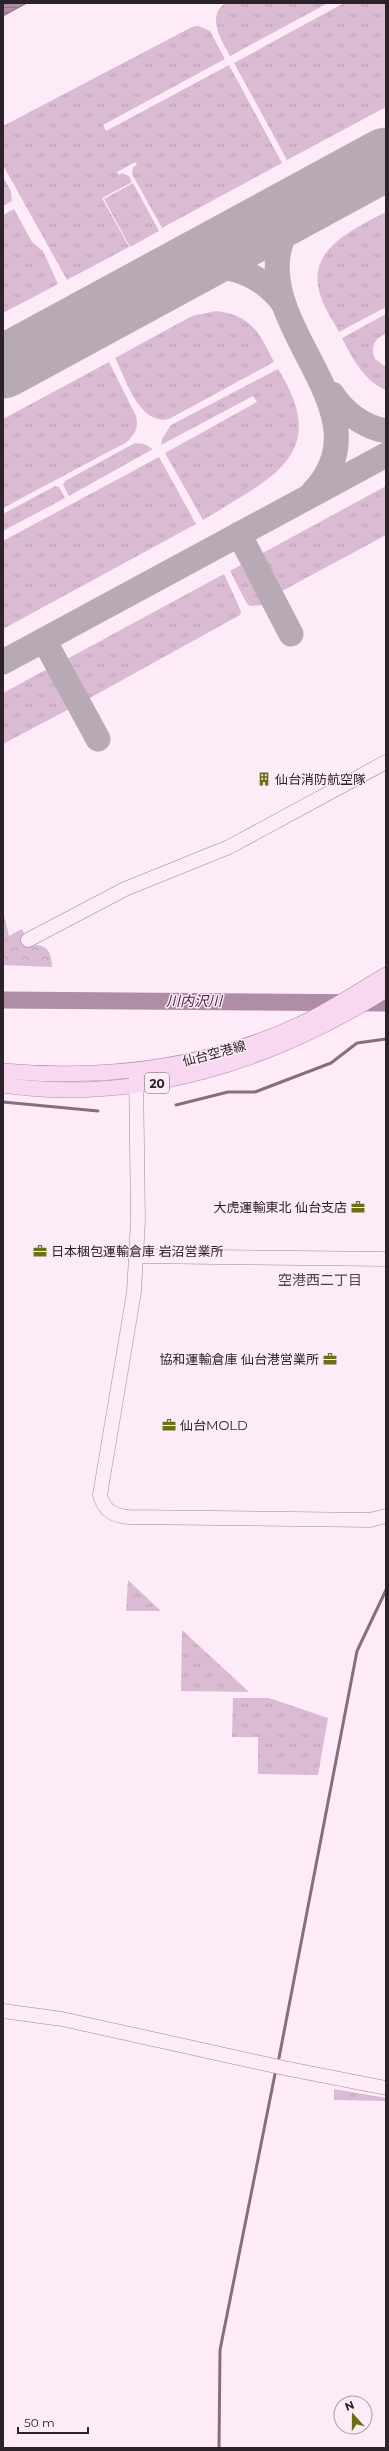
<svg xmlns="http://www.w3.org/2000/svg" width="389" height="2451" font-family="Montserrat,'Noto Sans JP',sans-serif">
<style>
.grass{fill:url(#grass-tufts)}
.park{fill:url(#park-crowns)}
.water{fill:url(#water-rules);stroke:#886d81}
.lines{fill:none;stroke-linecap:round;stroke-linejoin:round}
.stream{stroke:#886d81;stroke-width:3}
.river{stroke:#af8da6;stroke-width:17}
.taxiway{stroke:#b8aab4;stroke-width:25}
.runway{stroke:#b8aab4;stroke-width:63}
.secondary-casing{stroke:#9f8699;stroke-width:15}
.primary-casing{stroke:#b087a6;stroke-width:16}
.secondary{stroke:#fdebf8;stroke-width:14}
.primary{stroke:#fad7f1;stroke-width:15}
.labels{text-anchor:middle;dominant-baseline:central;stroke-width:3;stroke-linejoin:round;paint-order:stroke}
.shield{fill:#fdecf8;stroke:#6b5f68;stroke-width:1}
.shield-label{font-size:12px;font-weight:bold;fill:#2c222a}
.poi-label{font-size:13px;fill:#2c222a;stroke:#fdecf8;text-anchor:start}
.street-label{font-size:13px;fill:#2c222a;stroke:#fdecf8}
.water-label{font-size:14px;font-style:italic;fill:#4e2145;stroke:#fdecf8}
.neighbourhood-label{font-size:14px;fill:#553f50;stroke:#fdecf8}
</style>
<defs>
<pattern id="grass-tufts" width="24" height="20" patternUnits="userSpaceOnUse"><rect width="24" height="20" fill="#dbbbd3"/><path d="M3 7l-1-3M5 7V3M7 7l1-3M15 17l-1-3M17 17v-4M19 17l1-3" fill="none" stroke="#bca0b5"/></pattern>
<pattern id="park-crowns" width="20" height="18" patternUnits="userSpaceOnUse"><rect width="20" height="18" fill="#dbbbd3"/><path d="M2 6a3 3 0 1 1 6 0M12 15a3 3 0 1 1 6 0" fill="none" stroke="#bca0b5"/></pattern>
<pattern id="water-rules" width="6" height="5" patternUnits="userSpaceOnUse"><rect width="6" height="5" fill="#af8da6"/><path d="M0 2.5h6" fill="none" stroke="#8f7387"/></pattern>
</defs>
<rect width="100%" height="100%" fill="#fdecf8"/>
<g class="grass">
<path d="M 226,3 L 328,3 L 230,56 C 222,42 205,15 226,3 Z"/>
<path d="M 344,3 L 386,3 L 386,107 L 287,160 L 234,63 Z"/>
<path d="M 198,26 L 210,31 L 225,59 L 103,125 L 106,131 L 229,65 L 282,163 L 162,228 L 132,174 L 133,167 L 137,165 L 135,162 L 117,172 L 119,175 L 122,173 L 129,176 L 132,182 L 102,198 L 129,247 L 67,280 L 3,165 L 3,126 L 192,27 Z"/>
<path d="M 3,177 L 11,191 L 12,201 L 3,206 Z"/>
<path d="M 133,183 L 159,231 L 130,247 L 104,199 Z"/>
<path d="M 14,209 L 32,242 L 43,251 L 58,284 L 3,313 L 3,215 Z"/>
<path d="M 386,212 L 386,307 L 339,332 C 334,322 326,311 322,300 C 302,251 352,230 386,212 Z"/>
<path d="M 216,311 C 252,315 259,333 274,362 L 169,419 C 139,426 126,379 115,358 L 192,316 Z"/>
<path d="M 386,314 L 386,334 C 374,338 370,348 375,359 L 386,367 L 386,390 C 364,381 352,358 342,338 Z"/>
<path d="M 109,362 L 136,416 C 139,427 135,434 127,442 L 3,508 L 3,419 Z"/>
<path d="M 278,369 C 333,456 269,479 203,520 L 165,453 L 257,402 L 253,396 L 161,445 L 162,439 L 171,425 Z"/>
<path d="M 135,443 L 144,444 L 153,449 L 69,496 L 63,485 L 65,481 Z"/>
<path d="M 159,457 L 196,524 L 3,629 L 3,541 Z"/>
<path d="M 55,486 L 59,487 L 65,498 L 3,531 L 3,514 Z"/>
<path d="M 386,486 L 386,535 L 282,591 L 261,554 Z"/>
<path d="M 241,565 L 263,605 L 250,606 L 246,602 L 230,571 Z"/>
<path d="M 224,574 L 241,611 L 240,615 L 88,699 L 67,659 Z"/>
<path d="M 49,668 L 71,708 L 3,744 L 3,693 Z"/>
<path d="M 128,1580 L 161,1611 L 126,1611 Z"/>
<path d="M 182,1630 L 249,1692 L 181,1691 Z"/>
<path d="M 233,1698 L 269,1698 L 328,1718 L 318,1775 L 258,1774 L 258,1737 L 232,1737 Z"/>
<path d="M 334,2089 L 386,2098 L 386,2101 L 334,2100 Z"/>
</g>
<path class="park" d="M 3,911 L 9,936 L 22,929 L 30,946 C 46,942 52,952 52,967 L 3,965 Z"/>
<path class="water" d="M 3,3 L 27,3 L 3,16 Z"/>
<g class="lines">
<g class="stream">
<path d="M 3,1102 L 98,1111"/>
<path d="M 176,1105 L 228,1092 L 255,1092 L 331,1063 L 357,1043 L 386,1039"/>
<path d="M 279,2058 L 357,1651 L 386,1590"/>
<path d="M 219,2448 L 220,2350 L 275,2074"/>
</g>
<path class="river" d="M 3,1000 L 386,1003"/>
<g class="taxiway">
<path d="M 179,271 C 219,259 259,270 284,304"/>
<path d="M 332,394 C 345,413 364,427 386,431"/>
<path d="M 313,492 C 389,413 253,329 281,243 C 288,222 302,206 321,195"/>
<path d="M 239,534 L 291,634"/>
<path d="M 44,640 L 98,739"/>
<path d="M 3,662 L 386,455"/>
</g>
<path class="runway" d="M 3,367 L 386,159"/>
<g class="secondary-casing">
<g id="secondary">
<path d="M 28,940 L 125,889 L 229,847 L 386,762"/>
<path d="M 136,1073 L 138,1220 L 134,1292 L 100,1495 C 104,1511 114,1516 129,1517 L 370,1520 L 386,1516"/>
<path d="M 136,1256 L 386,1259"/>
<path d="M 3,2011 L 62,2019 L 284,2068 L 386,2088"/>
</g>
</g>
<g class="primary-casing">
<g id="primary">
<path d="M 3,1071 C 106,1080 211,1067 305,1022 C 333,1008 359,991 386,975"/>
<path d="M 3,1085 C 138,1105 273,1061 386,990"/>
</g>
</g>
<use href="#secondary" class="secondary"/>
<use href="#primary" class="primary"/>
</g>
<defs>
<g id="building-bare" transform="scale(1.08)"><path d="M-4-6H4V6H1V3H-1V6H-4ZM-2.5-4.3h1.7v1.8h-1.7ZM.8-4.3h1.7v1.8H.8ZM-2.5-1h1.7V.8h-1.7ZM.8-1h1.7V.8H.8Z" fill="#6a7017" stroke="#fdecf8" stroke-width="2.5" paint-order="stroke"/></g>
<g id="office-bare" transform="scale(1.08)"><path d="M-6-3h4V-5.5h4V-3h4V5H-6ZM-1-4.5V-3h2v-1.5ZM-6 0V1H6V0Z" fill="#6a7017" stroke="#fdecf8" stroke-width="2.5" paint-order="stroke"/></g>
</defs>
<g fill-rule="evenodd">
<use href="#building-bare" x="264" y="779"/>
<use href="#office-bare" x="358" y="1207"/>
<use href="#office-bare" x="40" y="1251"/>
<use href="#office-bare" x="330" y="1359"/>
<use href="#office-bare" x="169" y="1425"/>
</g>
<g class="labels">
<rect class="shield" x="145" y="1073" width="24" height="20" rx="3"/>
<g class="shield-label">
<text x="157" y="1083">20</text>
</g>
<g class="poi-label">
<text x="275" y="779">仙台消防航空隊</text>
<text x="347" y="1207" text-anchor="end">大虎運輸東北 仙台支店</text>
<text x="51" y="1251">日本梱包運輸倉庫 岩沼営業所</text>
<text x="319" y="1359" text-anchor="end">協和運輸倉庫 仙台港営業所</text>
<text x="180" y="1425">仙台MOLD</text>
</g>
<g class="street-label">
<text transform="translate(214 1053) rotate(-15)">仙台空港線</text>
</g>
<g class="water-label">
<text x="194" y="1001">川内沢川</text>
</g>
<g class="neighbourhood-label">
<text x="320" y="1280">空港西二丁目</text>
</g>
</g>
<rect width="389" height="2451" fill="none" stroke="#2c222a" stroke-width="8"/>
<g transform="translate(353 2415) rotate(339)"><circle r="19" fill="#fdecf8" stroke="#a99ba6"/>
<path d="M0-3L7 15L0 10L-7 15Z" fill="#6a7017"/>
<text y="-6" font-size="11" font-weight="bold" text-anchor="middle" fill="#2c222a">N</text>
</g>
<path d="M18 2427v6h70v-6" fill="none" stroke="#2c222a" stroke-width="2"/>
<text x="24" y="2427" font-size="12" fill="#2c222a" stroke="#fdecf8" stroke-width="3" paint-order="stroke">50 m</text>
</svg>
